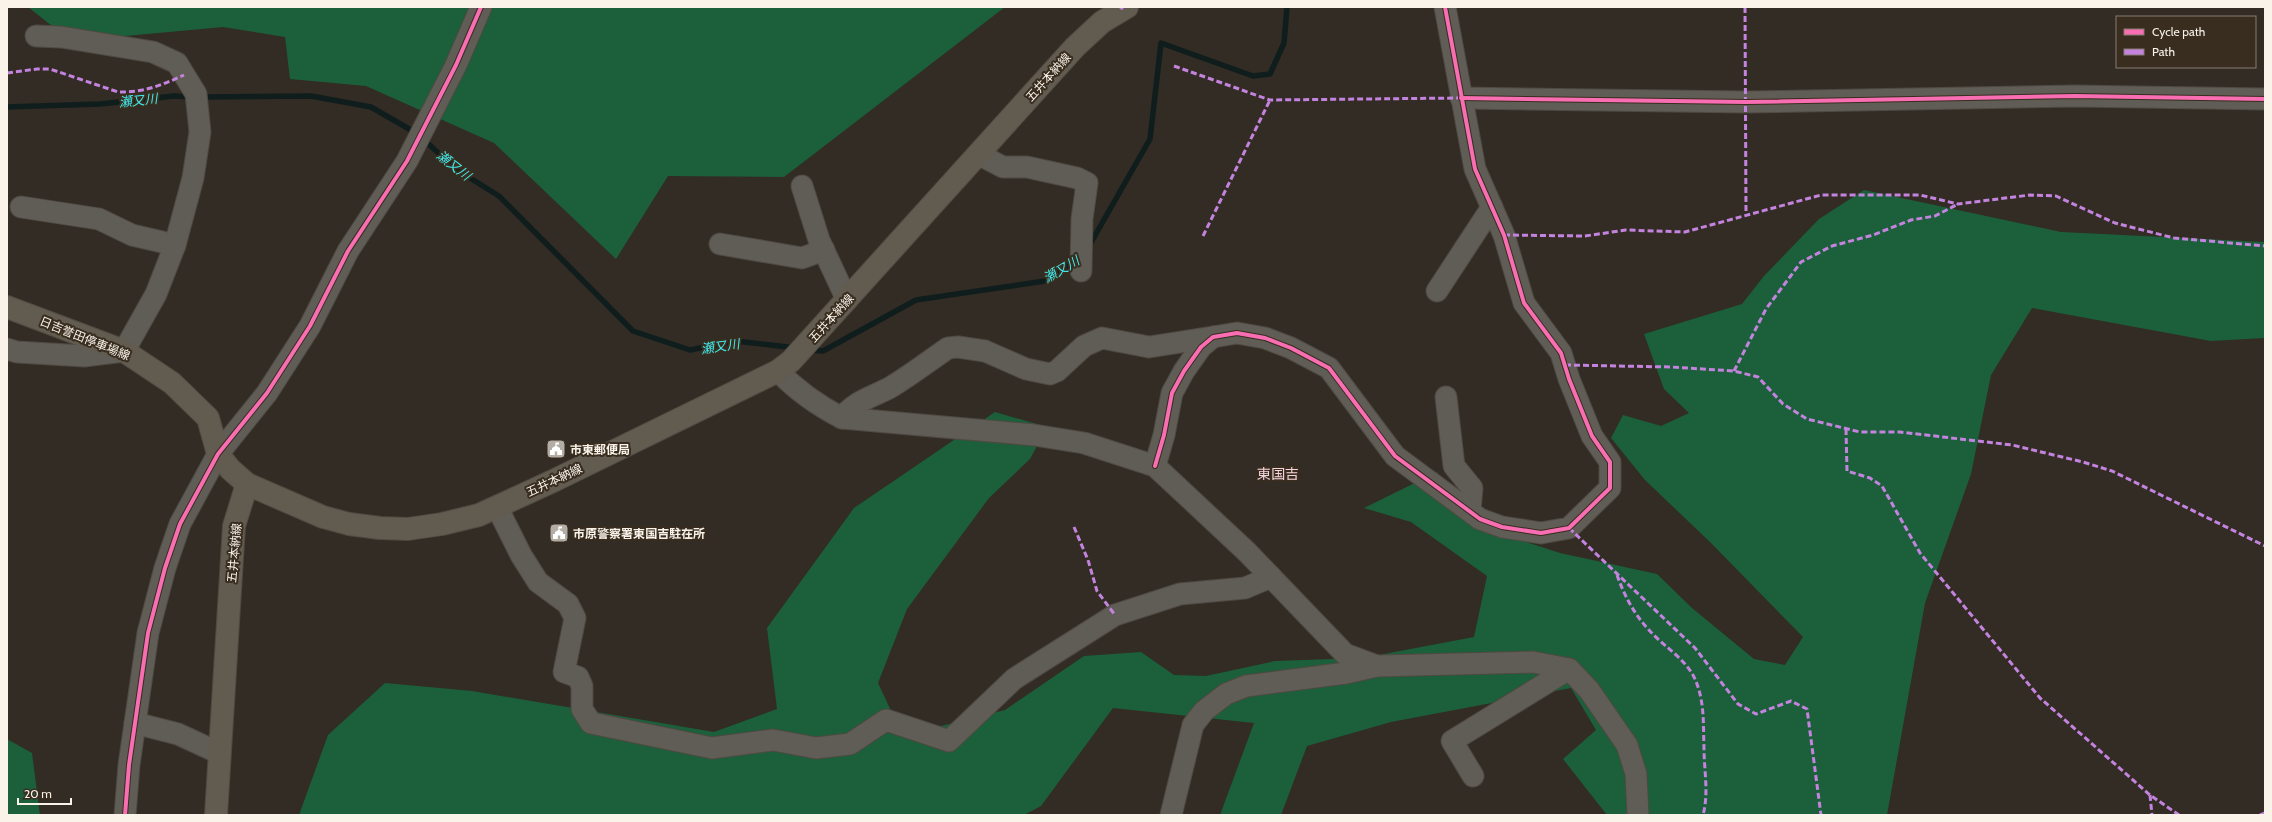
<svg xmlns="http://www.w3.org/2000/svg" width="2272" height="822" font-family="Cabin,'Noto Sans JP',sans-serif">
<style>
.forest{fill:#1b603a}
.lines{fill:none;stroke-linecap:round;stroke-linejoin:round}
.stream{stroke:#101d1d;stroke-width:5.5}
.minor-casing{stroke:#4e4942;stroke-width:23}
.major-casing{stroke:#4e4942;stroke-width:24}
.minor{stroke:#605c56;stroke-width:21}
.major{stroke:#625b4f;stroke-width:22}
.quiet{stroke:#c483df;stroke-width:3;stroke-dasharray:6 3;stroke-linecap:butt}
.cycleway-casing{stroke:#382d1e;stroke-width:6}
.cycleway{stroke:#f96db3;stroke-width:4}
.labels{text-anchor:middle;dominant-baseline:central;stroke-width:4;stroke-linejoin:round;paint-order:stroke}
.street-label{font-size:12px;fill:#faf3ea;stroke:#382d1e}
.poi-label{font-size:12px;font-weight:bold;fill:#faf3ea;stroke:#382d1e;text-anchor:start}
.water-label{font-size:13px;font-style:italic;fill:#41eaee;stroke:#382d1e}
.quarter-label{font-size:14px;fill:#f6d4dd;stroke:#382d1e}
</style>
<rect width="100%" height="100%" fill="#322c24"/>
<g class="forest">
<path d="M 28,7 L 1005,7 L 784,177 L 668,176 L 616,259 L 494,143 L 366,86 L 290,79 L 285,37 L 223,27 L 71,41 Z"/>
<path d="M 1864,190 L 2061,232 L 2265,242 L 2265,338 L 2211,341 L 2032,308 L 1991,375 L 1971,474 L 1925,603 L 1887,815 L 1607,815 L 1563,759 L 1596,730 L 1571,688 L 1391,722 L 1307,746 L 1281,815 L 1220,815 L 1254,723 L 1113,708 L 1041,806 L 1024,815 L 299,815 L 328,735 L 385,683 L 472,691 L 714,732 L 777,709 L 767,628 L 854,508 L 995,412 L 1047,427 L 1030,459 L 989,498 L 907,609 L 878,683 L 894,717 L 941,726 L 1005,710 L 1084,656 L 1141,652 L 1174,675 L 1206,676 L 1275,661 L 1363,658 L 1474,637 L 1487,576 L 1411,522 L 1364,508 L 1437,472 L 1477,526 L 1560,553 L 1657,574 L 1692,608 L 1754,659 L 1785,665 L 1803,637 L 1710,542 L 1645,480 L 1611,438 L 1623,415 L 1661,426 L 1689,413 L 1664,389 L 1644,334 L 1742,304 L 1764,276 L 1819,219 Z"/>
<path d="M 7,739 L 32,753 L 40,815 L 7,815 Z"/>
</g>
<g class="lines">
<g class="stream">
<path d="M 201,97 L 311,96 L 371,107 L 416,133"/>
<path d="M 7,107 L 100,104 L 174,96 L 192,97"/>
<path d="M 423,139 L 457,170 L 499,196 L 633,331 L 690,350 L 735,341 L 796,348"/>
<path d="M 1089,246 L 1150,139 L 1161,43 L 1253,76 L 1270,74 L 1284,43 L 1287,7"/>
<path d="M 809,350 L 823,351 L 916,300 L 1045,281 L 1075,261"/>
</g>
<g class="minor-casing">
<g id="minor">
<path d="M 1461,98 L 1746,102 L 2075,96 L 2265,99"/>
<path d="M 978,154 L 1003,167 L 1027,167 L 1077,178 L 1087,183 L 1082,219 L 1081,271"/>
<path d="M 802,186 L 819,240 L 847,300"/>
<path d="M 21,207 L 99,219 L 132,235 L 175,245"/>
<path d="M 720,244 L 802,258 L 824,250"/>
<path d="M 1437,291 L 1492,207"/>
<path d="M 7,349 L 17,352 L 84,356 L 124,351 L 156,294 L 175,245 L 193,178 L 200,132 L 196,94 L 177,63 L 153,52 L 61,37 L 36,36"/>
<path d="M 778,371 C 797,391 817,405 842,418 L 1034,435 L 1084,443 L 1155,466 L 1247,552 L 1345,654 L 1377,666"/>
<path d="M 1446,397 L 1454,466 L 1472,488 L 1470,511"/>
<path d="M 842,418 C 854,401 873,397 891,387 C 911,375 929,361 948,348 L 958,347 L 985,351 L 1026,369 L 1050,374 L 1057,371 L 1084,346 L 1102,338 L 1149,347 L 1213,337"/>
<path d="M 1155,466 L 1164,435 L 1172,393 L 1184,371 L 1201,347 L 1213,337 L 1237,333 L 1265,338 L 1291,348 L 1329,368 L 1395,456 L 1480,519 L 1502,527 L 1541,533 L 1569,528 L 1610,488 L 1610,462 L 1592,436 L 1569,379 L 1561,353 L 1524,303 L 1504,235 L 1475,169 L 1445,7"/>
<path d="M 497,507 L 521,555 L 538,582 L 568,604 L 575,618 L 564,672 L 578,677 L 582,686 L 582,709 L 591,723 L 712,748 L 773,740 L 816,748 L 850,744 L 886,720 L 949,741 L 1014,679 L 1115,615 L 1180,594 L 1245,588 L 1271,577"/>
<path d="M 135,723 L 178,734 L 219,753"/>
<path d="M 1473,776 L 1452,741 L 1569,669"/>
<path d="M 125,815 L 129,765 L 148,633 L 165,568 L 180,524 L 218,454 L 267,393 L 310,326 L 348,251 L 407,161 L 456,65 L 481,7"/>
<path d="M 1171,815 L 1193,725 L 1204,711 L 1226,694 L 1246,686 L 1346,673 L 1377,666 L 1533,662 L 1569,669 L 1589,690 L 1627,745 L 1636,774 L 1638,815"/>
</g>
</g>
<g class="major-casing">
<g id="major">
<path d="M 7,307 L 124,351 L 172,383 L 208,418 L 218,454 L 230,469 L 247,484 L 323,517 L 349,524 L 380,528 L 408,529 L 442,524 L 479,515 L 553,481 L 778,371 L 791,361 L 1075,47 L 1102,22 L 1127,7"/>
<path d="M 216,815 L 234,526 L 247,484"/>
</g>
</g>
<use href="#minor" class="minor"/>
<use href="#major" class="major"/>
<g class="quiet">
<path d="M 1120,7 L 1123,9"/>
<path d="M 1745,7 L 1746,214"/>
<path d="M 1174,66 L 1270,100 L 1461,98"/>
<path d="M 7,73 L 37,69 L 50,69 L 118,92 C 143,93 162,85 184,75"/>
<path d="M 1504,235 L 1585,236 L 1626,230 L 1685,232 L 1821,195 L 1920,195 L 1958,204 L 2030,195 L 2056,196 L 2115,223 L 2174,238 L 2265,246"/>
<path d="M 1203,236 L 1270,100"/>
<path d="M 1565,365 L 1671,367 L 1734,371 L 1758,377 L 1783,404 L 1807,419 L 1860,432 L 1900,432 L 2012,445 L 2083,462 L 2112,471 L 2265,546"/>
<path d="M 1734,371 L 1766,309 L 1801,262 L 1832,246 L 1873,235 L 1911,220 L 1935,216 L 1958,204"/>
<path d="M 1846,429 L 1847,471 L 1870,478 L 1882,486 L 1920,553 L 2040,698 L 2150,795 L 2179,815"/>
<path d="M 1074,527 L 1088,560 L 1097,591 L 1115,615"/>
<path d="M 1569,528 L 1695,648 L 1738,704 L 1756,714 L 1791,701 L 1807,709 L 1821,815"/>
<path d="M 1617,575 C 1624,595 1634,614 1649,630 C 1663,646 1686,659 1695,679 C 1705,702 1703,724 1704,748 C 1704,771 1709,793 1703,815"/>
<path d="M 2150,795 L 2152,815"/>
<path d="M 2260,815 L 2265,813"/>
</g>
<g class="cycleway-casing">
<g id="cycleway">
<path d="M 1461,98 L 1746,102 L 2075,96 L 2265,99"/>
<path d="M 1155,466 L 1164,435 L 1172,393 L 1184,371 L 1201,347 L 1213,337 L 1237,333 L 1265,338 L 1291,348 L 1329,368 L 1395,456 L 1480,519 L 1502,527 L 1541,533 L 1569,528 L 1610,488 L 1610,462 L 1592,436 L 1569,379 L 1561,353 L 1524,303 L 1504,235 L 1475,169 L 1445,7"/>
<path d="M 125,815 L 129,765 L 148,633 L 165,568 L 180,524 L 218,454 L 267,393 L 310,326 L 348,251 L 407,161 L 456,65 L 481,7"/>
</g>
</g>
<use href="#cycleway" class="cycleway"/>
</g>
<defs>
<g id="civic-square" transform="scale(1)"><rect x="-9" y="-9" width="18" height="18" rx="4" fill="#b4ada5" stroke="#382d1e"/><path d="M-.6-6.5H3V-4.5H.6V-3L4-1V1h2V6H-6V1h2V-1L-.6-3ZM-1.2 2.5V6h2.4V2.5Z" fill="#fff"/></g>
</defs>
<g fill-rule="evenodd">
<use href="#civic-square" x="556" y="449"/>
<use href="#civic-square" x="559" y="533"/>
</g>
<g class="labels">
<g class="street-label">
<text transform="translate(1048 77) rotate(-48)">五井本納線</text>
<text transform="translate(831 318) rotate(-48)">五井本納線</text>
<text transform="translate(85 338) rotate(22)">日吉誉田停車場線</text>
<text transform="translate(554 480) rotate(-25)">五井本納線</text>
<text transform="translate(234 553) rotate(-85)">五井本納線</text>
</g>
<g class="poi-label">
<text x="570" y="449">市東郵便局</text>
<text x="573" y="533">市原警察署東国吉駐在所</text>
</g>
<g class="water-label">
<text transform="translate(138 100) rotate(-6)">瀬又川</text>
<text transform="translate(454 165) rotate(38)">瀬又川</text>
<text transform="translate(1061 269) rotate(-31)">瀬又川</text>
<text transform="translate(720 346) rotate(-8)">瀬又川</text>
</g>
<g class="quarter-label">
<text x="1278" y="474">東国吉</text>
</g>
</g>
<rect width="2272" height="822" fill="none" stroke="#faf3ea" stroke-width="16"/>
<rect x="2116" y="16" width="140" height="52" fill="#382d1e" stroke="#867c70"/>
<rect x="2124" y="29" width="20" height="6" fill="#f96db3" stroke="#867c70"/>
<text x="2152" y="36" font-size="12" fill="#faf3ea">Cycle path</text>
<rect x="2124" y="49" width="20" height="6" fill="#c483df" stroke="#867c70"/>
<text x="2152" y="56" font-size="12" fill="#faf3ea">Path</text>
<path d="M18 798v6h53v-6" fill="none" stroke="#faf3ea" stroke-width="2"/>
<text x="24" y="798" font-size="12" fill="#faf3ea" stroke="#382d1e" stroke-width="3" paint-order="stroke">20 m</text>
</svg>
